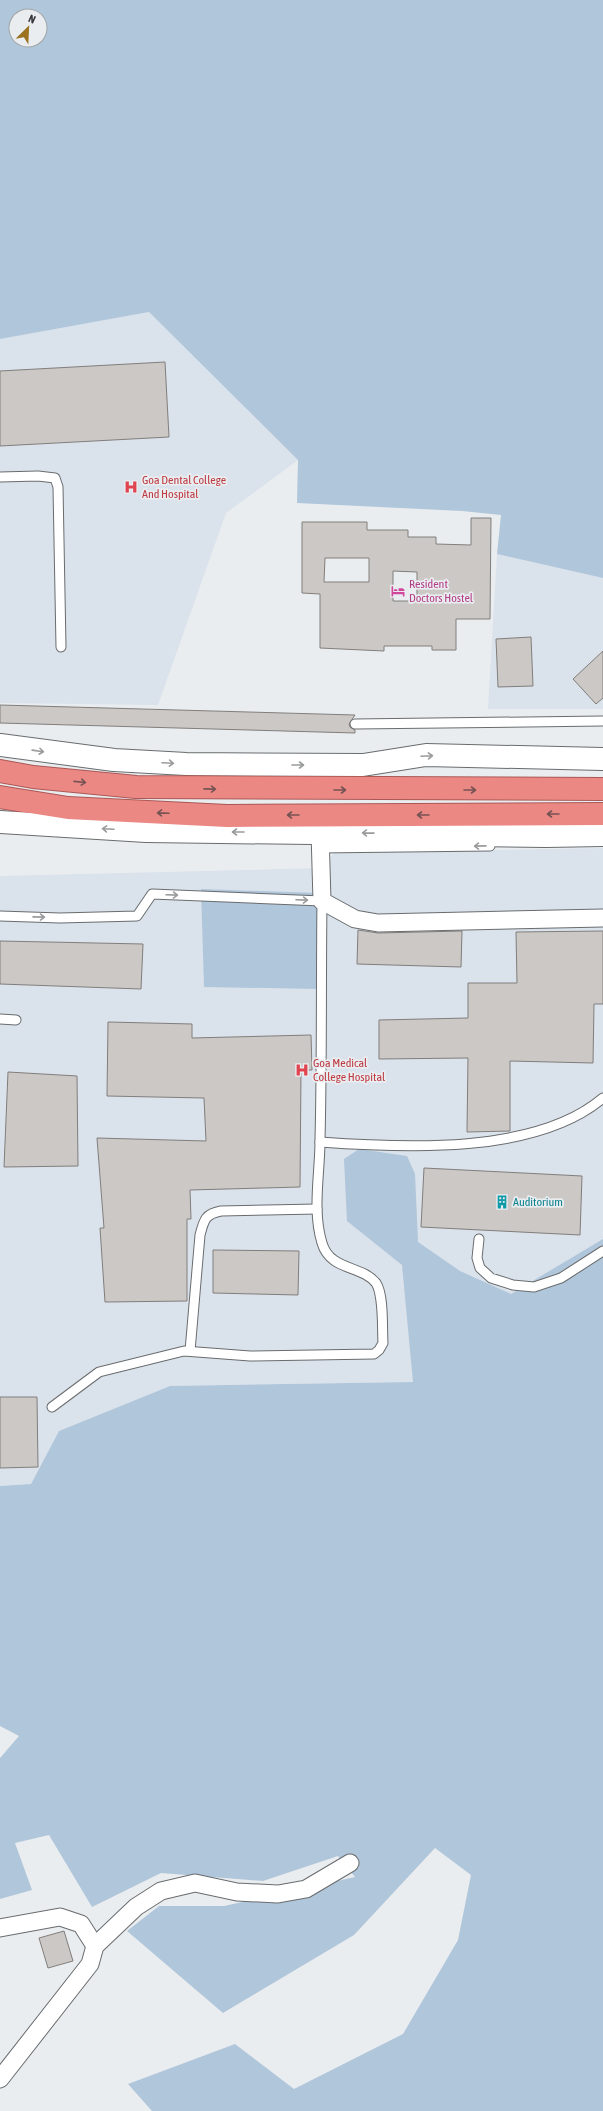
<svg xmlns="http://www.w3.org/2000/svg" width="603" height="2111" font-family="'Asap Condensed',sans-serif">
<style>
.built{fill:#dae2eb}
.green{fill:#b0c6db;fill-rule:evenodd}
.building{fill:#cbc8c5;stroke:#817e7c;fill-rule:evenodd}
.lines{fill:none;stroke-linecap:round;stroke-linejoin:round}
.service-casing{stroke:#696c6e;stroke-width:11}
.minor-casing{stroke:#696c6e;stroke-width:19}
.tertiary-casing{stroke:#696c6e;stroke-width:24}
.trunk-casing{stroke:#aa5855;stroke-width:24}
.service{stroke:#fff;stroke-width:9}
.minor{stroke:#fff;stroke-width:17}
.tertiary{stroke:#fff;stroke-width:22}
.trunk{stroke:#ec8884;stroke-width:22}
.oneway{stroke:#9a9b9c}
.oneway2{stroke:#765353}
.labels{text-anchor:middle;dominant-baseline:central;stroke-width:3.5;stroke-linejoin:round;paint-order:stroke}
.health-label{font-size:12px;fill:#be3a42;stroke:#eaedf0;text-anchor:start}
.hotel-label{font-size:12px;fill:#b23c85;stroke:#eaedf0;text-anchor:start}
.culture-label{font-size:12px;fill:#0d838f;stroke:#eaedf0;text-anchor:start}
</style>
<rect width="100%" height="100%" fill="#eaedf0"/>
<g class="built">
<path d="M 149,312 L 298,460 L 226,513 L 158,705 L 0,703 L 0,339 Z"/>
<path d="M 497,554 L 603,578 L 603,709 L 488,709 Z"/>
<path d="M 603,848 L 603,1264 L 413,1382 L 170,1386 L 59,1431 L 31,1484 L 0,1486 L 0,876 L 322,868 L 334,853 Z"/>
</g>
<g class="green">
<path d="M 0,0 L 603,0 L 603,578 L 497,554 L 501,515 L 462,511 L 297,503 L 298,460 L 149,312 L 0,339 ZM 16,16 L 40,16 L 40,40 L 16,40 Z"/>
<path d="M 201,889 L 317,893 L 319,989 L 204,987 Z"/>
<path d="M 359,1149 L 407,1156 L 415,1174 L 418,1242 L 460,1271 L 511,1294 L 603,1239 L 603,2111 L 152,2111 L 128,2084 L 235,2044 L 294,2089 L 403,2034 L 458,1940 L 471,1875 L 435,1848 L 354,1935 L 223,2013 L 127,1931 L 159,1906 L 224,1906 L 355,1877 L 338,1856 L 263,1881 L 161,1873 L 92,1907 L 49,1835 L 15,1843 L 32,1890 L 0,1899 L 0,1758 L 19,1736 L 0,1726 L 0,1486 L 31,1484 L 59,1431 L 170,1386 L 413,1382 L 402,1265 L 347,1221 L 344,1159 Z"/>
</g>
<g class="building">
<path d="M 165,362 L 169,437 L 0,446 L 0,371 Z"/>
<path d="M 471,518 L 491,518 L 490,619 L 456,619 L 456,650 L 432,650 L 432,646 L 384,646 L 384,651 L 320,648 L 320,594 L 302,593 L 302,522 L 367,522 L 367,530 L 408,530 L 408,537 L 436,537 L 436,544 L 471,545 ZM 325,558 L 369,558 L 369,582 L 324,582 ZM 393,571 L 417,572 L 417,601 L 393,601 Z"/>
<path d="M 531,637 L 533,686 L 498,687 L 496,639 Z"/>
<path d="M 603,651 L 603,698 L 596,704 L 573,679 Z"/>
<path d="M 0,705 L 355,715 L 349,724 L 350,727 L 355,730 L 355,733 L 0,723 Z"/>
<path d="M 358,930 L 378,933 L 462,931 L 461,967 L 357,964 Z"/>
<path d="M 603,931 L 603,1004 L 594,1004 L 593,1063 L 510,1061 L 510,1131 L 467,1132 L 468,1058 L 379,1059 L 379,1020 L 468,1018 L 468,983 L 517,983 L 516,932 Z"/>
<path d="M 0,941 L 143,944 L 141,989 L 0,984 Z"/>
<path d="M 108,1022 L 192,1024 L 192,1038 L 311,1035 L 312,1070 L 301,1070 L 300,1187 L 190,1190 L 191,1219 L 187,1219 L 187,1301 L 105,1302 L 100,1228 L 104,1228 L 97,1138 L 206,1141 L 204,1098 L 107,1096 Z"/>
<path d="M 8,1072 L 77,1076 L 78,1166 L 4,1167 Z"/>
<path d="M 424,1168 L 582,1176 L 580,1235 L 421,1227 Z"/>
<path d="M 213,1250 L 299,1251 L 298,1295 L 213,1293 Z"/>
<path d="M 0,1397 L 37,1397 L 38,1467 L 0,1468 Z"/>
<path d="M 64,1931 L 73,1961 L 48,1968 L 39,1938 Z"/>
</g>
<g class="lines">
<g class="service-casing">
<g id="service">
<path d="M 0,477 L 38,476 L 55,478 L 58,487 L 61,647"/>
<path d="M 355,724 L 603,721"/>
<path d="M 318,848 L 490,846"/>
<path d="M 0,916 L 60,918 L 137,916 L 152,894 L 322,901 C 321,981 322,1060 320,1140 C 320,1174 312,1210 322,1243 C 330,1271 362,1265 376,1283 C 384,1295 382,1328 383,1343 L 379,1350 L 374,1354 L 250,1356 L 184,1351 L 99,1372 L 52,1407"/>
<path d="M 0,1019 L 16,1020"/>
<path d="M 320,1142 C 404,1148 536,1155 603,1098"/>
<path d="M 479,1239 L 477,1258 L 480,1268 L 491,1278 L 513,1285 L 534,1287 L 561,1278 L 603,1251"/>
<path d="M 190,1351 L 200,1235 C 204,1220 205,1214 221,1211 L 317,1209"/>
</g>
</g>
<g class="minor-casing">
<g id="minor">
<path d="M 320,832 L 322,901 L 355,919 L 378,923 L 603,918"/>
<path d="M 0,1928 L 60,1917 L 81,1924 L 95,1946"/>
<path d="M 0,2079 L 90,1964 L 95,1946 L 136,1907 L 161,1891 L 195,1883 L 237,1892 L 278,1894 L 306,1889 L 350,1863"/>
</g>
</g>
<g class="tertiary-casing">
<g id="tertiary">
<path d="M 0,745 L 114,760 L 186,764 L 363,765 L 426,755 L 603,759"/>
<path d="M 0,822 L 146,831 L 546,836 L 603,835"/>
</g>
</g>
<g class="trunk-casing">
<g id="trunk">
<path d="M 0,771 L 33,777 L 136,787 L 603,789"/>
<path d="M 0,797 L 68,808 L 227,816 L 603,814"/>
</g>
</g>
<use href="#service" class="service"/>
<use href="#minor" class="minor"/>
<use href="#tertiary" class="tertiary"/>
<use href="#trunk" class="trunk"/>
</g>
<defs><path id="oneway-shaft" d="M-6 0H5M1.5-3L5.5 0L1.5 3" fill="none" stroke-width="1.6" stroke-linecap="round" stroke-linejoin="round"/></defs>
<g class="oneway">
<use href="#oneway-shaft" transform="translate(38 751) rotate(8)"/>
<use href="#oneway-shaft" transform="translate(427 756) rotate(-3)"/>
<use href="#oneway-shaft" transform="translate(168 763) rotate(3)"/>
<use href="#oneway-shaft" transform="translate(298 765)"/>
<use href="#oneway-shaft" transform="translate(108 829) rotate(-177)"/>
<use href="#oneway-shaft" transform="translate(238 832) rotate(-180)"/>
<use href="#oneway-shaft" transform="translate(368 833) rotate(-179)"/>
<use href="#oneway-shaft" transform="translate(480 846) rotate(179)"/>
<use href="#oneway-shaft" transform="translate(172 895) rotate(2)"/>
<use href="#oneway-shaft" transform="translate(302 900) rotate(2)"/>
<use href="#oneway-shaft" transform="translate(39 917) rotate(1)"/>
</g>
<g class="oneway2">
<use href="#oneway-shaft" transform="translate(80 782) rotate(6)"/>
<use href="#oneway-shaft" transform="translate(210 789) rotate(1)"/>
<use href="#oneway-shaft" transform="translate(340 790)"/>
<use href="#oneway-shaft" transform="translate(470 790)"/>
<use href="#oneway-shaft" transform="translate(163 813) rotate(-178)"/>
<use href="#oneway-shaft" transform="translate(553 814) rotate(180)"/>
<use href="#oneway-shaft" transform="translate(293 815) rotate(180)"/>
<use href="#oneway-shaft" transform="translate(423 815) rotate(180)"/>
</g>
<defs>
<g id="hospital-bare" transform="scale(1.08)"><path d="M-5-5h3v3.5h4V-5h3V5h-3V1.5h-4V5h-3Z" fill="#e0444e" stroke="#eaedf0" stroke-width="2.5" paint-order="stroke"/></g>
<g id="hotel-bare" transform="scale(1.08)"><path d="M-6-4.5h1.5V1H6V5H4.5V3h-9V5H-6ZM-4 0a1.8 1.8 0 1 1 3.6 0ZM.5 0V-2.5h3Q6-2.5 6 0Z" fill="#d1479c" stroke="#eaedf0" stroke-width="2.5" paint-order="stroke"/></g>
<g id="building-bare" transform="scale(1.08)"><path d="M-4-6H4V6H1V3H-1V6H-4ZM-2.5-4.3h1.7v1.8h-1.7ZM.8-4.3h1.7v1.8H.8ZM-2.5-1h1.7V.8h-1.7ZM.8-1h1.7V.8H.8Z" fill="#0f9aa8" stroke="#eaedf0" stroke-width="2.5" paint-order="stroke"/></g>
</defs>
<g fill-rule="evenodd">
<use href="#hospital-bare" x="131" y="487"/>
<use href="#hotel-bare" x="398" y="591"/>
<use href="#hospital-bare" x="302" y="1070"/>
<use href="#building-bare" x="502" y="1202"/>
</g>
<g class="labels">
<g class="health-label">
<text x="142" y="480">Goa Dental College<tspan x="142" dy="14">And Hospital</tspan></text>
<text x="313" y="1063">Goa Medical<tspan x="313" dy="14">College Hospital</tspan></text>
</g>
<g class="hotel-label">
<text x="409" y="584">Resident<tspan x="409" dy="14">Doctors Hostel</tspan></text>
</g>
<g class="culture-label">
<text x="513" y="1202">Auditorium</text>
</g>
</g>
<g transform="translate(28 28) rotate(24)"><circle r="19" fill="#eaedf0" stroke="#a2a4a6"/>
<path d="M0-3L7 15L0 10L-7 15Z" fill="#9b7220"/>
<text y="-6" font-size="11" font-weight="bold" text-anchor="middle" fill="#363738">N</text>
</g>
</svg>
